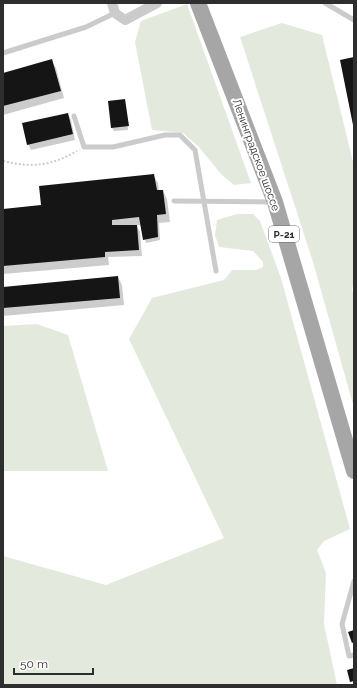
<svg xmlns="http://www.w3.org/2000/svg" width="357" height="688" font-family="Raleway,sans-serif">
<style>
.green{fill:#e3eadd}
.shadow{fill:#0003}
.building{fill:#151515}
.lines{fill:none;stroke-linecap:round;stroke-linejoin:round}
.path{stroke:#cbcbcb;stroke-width:2;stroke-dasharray:2 2;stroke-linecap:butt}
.service{stroke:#cbcbcb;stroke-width:5}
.minor{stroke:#cbcbcb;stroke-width:10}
.primary{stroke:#a6a6a6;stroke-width:16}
.labels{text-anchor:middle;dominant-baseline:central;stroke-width:4;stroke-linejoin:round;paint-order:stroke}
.shield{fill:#fff;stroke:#6d6d6d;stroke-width:1}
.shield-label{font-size:10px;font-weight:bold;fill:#2e2e2e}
.street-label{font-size:11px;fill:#2e2e2e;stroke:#fff}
</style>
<rect width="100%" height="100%" fill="#fff"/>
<g class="green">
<path d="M 187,4 L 251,183 L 234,185 L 221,174 L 199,147 L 183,133 L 152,130 L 135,42 L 141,21 Z"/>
<path d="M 282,23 L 322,35 L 354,166 L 354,279 L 352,290 L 354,295 L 354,408 L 313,262 L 240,37 Z"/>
<path d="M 237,214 L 253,214 L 260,221 L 281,278 L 350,529 L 324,541 L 317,550 L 326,573 L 324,624 L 337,685 L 3,685 L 3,556 L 106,585 L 224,538 L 129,339 L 152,298 L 224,280 L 232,270 L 256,270 L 263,267 L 263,262 L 253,251 L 219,247 L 215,235 L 217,220 Z"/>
<path d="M 37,324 L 68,335 L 108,471 L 3,471 L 3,326 Z"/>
</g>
<g class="shadow">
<path d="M 51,60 L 56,68 L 64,98 L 3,115 L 3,74 Z"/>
<path d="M 125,100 L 128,130 L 114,131 L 112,128 Z"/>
<path d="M 68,114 L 71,120 L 75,140 L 31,150 L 28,144 Z"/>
<path d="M 153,175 L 158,183 L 159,191 L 163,191 L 167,199 L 170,222 L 159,223 L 160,240 L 146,243 L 142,225 L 136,225 L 140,232 L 142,256 L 108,257 L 109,265 L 3,274 L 3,210 L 42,206 Z"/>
<path d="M 118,277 L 122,285 L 124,305 L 3,316 L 3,288 Z"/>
</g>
<g class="building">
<path d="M 354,57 L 354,125 L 353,125 L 340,60 Z"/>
<path d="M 52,59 L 61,91 L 3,106 L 3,73 Z"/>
<path d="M 125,99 L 129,126 L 111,128 L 108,101 Z"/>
<path d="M 68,113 L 73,134 L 27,145 L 22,123 Z"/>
<path d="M 154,174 L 157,190 L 163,190 L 166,214 L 157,215 L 158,237 L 143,240 L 139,217 L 112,220 L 112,225 L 137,225 L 139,250 L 105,252 L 105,257 L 3,266 L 3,209 L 41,205 L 39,186 Z"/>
<path d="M 118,276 L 120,298 L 3,308 L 3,287 Z"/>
<path d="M 354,630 L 354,642 L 352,643 L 348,632 Z"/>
<path d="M 354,668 L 354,681 L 350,682 L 347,670 Z"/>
</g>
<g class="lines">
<path class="path" d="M 3,161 C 32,168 51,166 77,151"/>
<g class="service">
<path d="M 325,3 L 354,20"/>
<path d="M 3,53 L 86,27 L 115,13"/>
<path d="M 74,116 L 84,147 L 113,147 L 165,135 L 180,135 L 195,150 L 216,271"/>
<path d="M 174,201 L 272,202"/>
<path d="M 354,581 L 342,624 L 349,656 L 354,655"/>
</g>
<path class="minor" d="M 112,3 L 115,13 L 125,20 L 157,3"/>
<path class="primary" d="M 198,3 L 275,202 L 354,471"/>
</g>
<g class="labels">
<rect class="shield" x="269" y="226" width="30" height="16" rx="3"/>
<g class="shield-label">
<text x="284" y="234">Р-21</text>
</g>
<g class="street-label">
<text transform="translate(256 155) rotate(70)">Ленинградское шоссе</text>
</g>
</g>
<rect width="357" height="688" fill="none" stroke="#2e2e2e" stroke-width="8"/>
<path d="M14 668v6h79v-6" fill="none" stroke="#2e2e2e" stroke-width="2"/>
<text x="20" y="668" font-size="12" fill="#2e2e2e" stroke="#ffffff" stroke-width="3" paint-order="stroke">50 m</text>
</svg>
